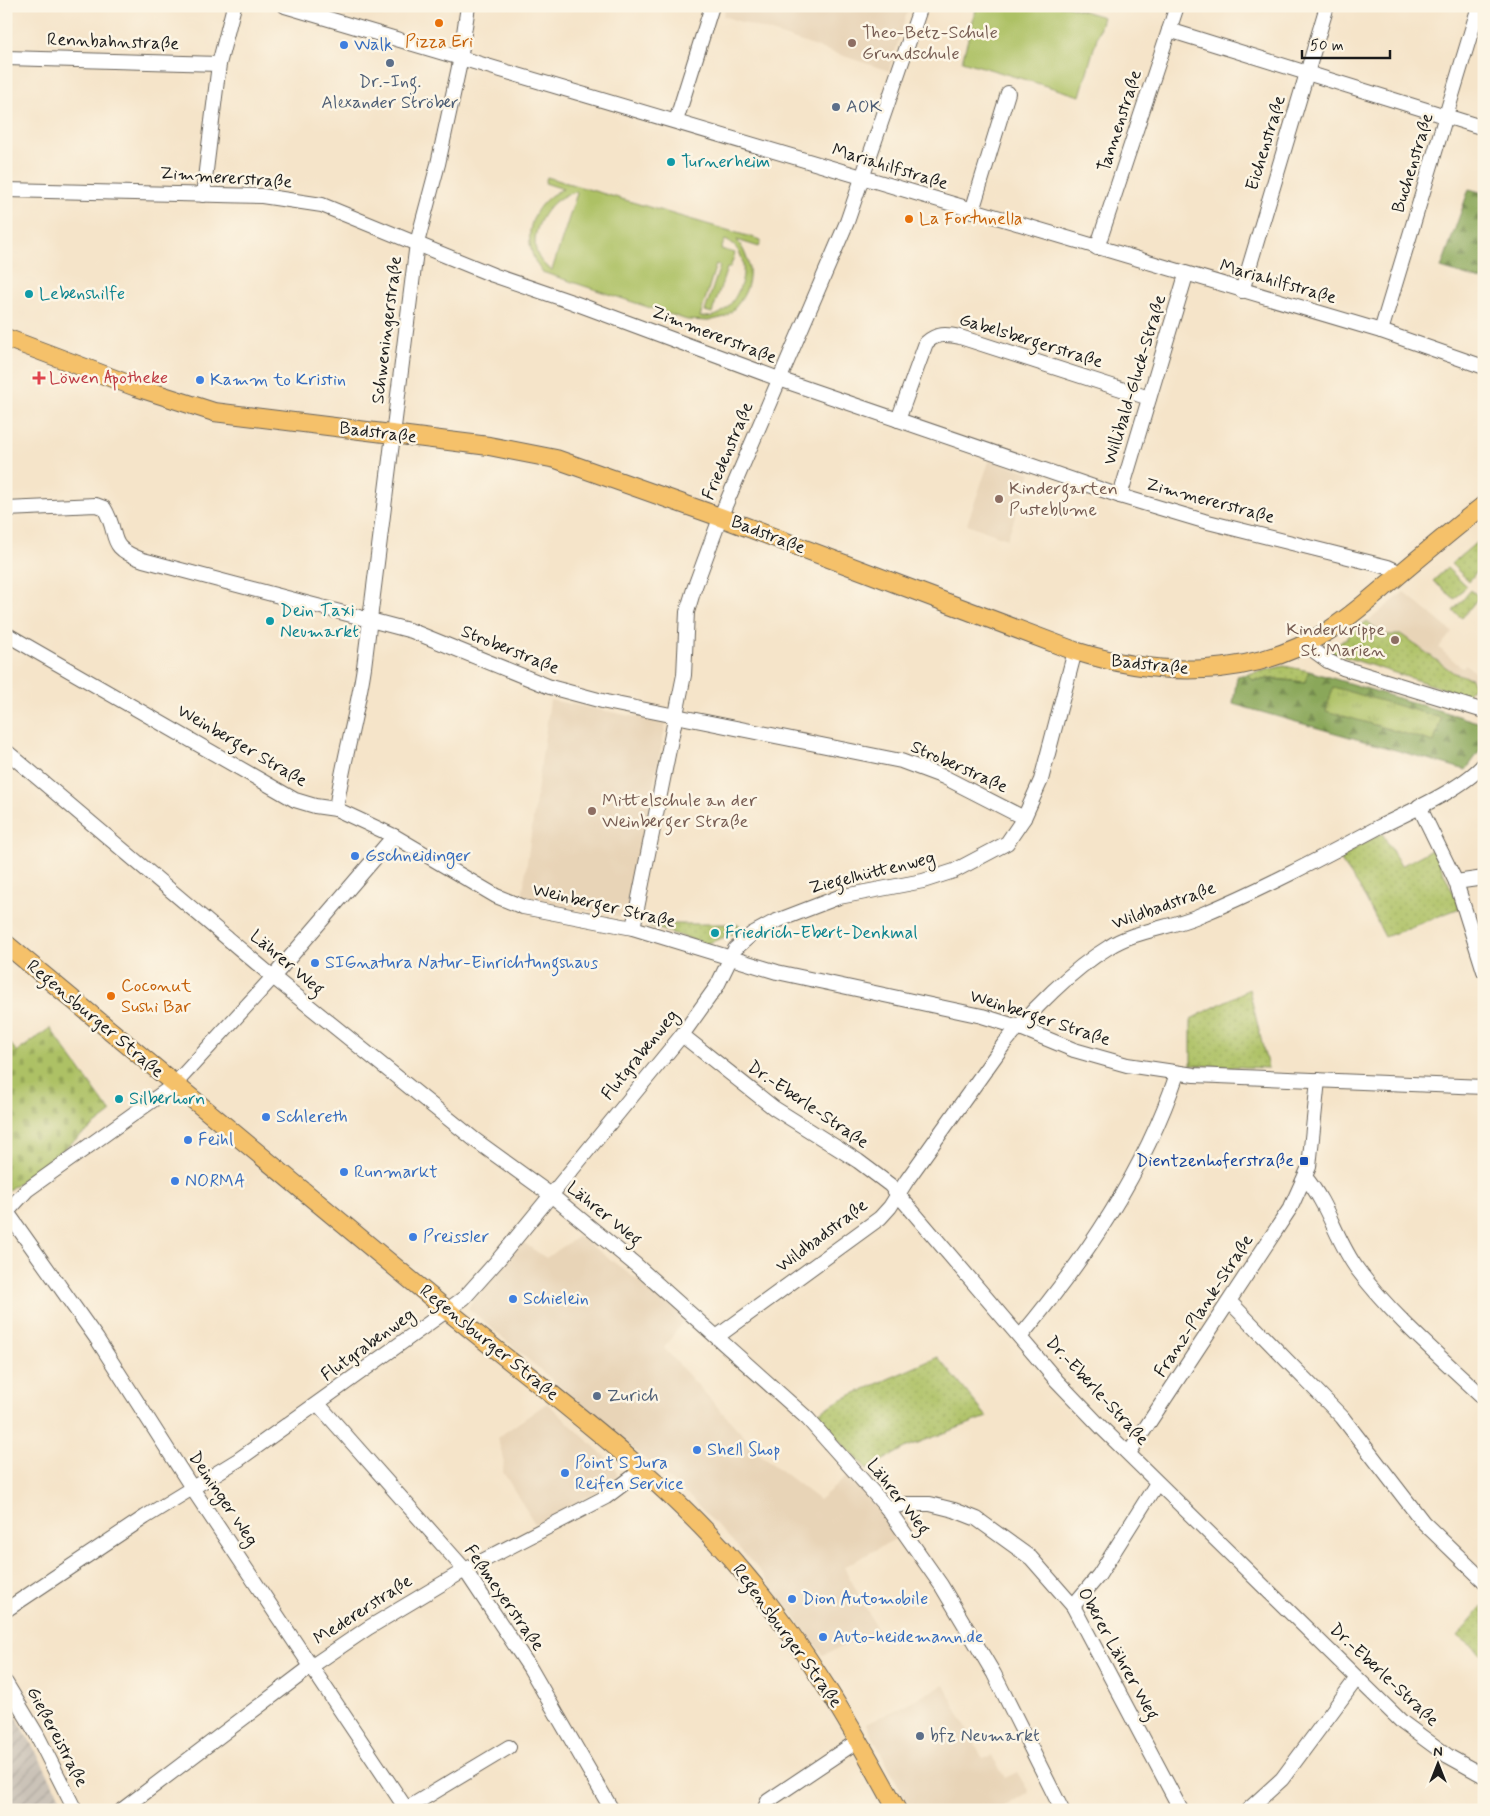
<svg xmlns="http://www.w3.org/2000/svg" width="1490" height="1816" font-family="Mynerve,sans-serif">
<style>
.built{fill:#e8d4b7}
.industrial{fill:url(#industrial-furrows)}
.grass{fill:url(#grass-dots);stroke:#646e40}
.forest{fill:url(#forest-firs);stroke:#53623b}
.cemetery{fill:url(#cemetery-stones);stroke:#646e40}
.park{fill:url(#park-tufts);stroke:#646e40}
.pitch{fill:#adc165;stroke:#646e40;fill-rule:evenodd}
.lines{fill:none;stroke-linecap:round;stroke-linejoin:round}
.minor-casing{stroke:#686259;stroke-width:16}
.major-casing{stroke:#686259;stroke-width:20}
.minor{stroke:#fff;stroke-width:14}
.major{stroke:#f5c16b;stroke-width:18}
.food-dot{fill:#e8710a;stroke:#fcf5e5;stroke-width:2}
.education-dot{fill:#8d6e63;stroke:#fcf5e5;stroke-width:2}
.shop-dot{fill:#3f7fe0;stroke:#fcf5e5;stroke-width:2}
.service-dot{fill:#5c6f8a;stroke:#fcf5e5;stroke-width:2}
.culture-dot{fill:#0f9aa8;stroke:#fcf5e5;stroke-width:2}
.health-dot{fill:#e0444e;stroke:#fcf5e5;stroke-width:2}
.transit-dot{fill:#1a4fb4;stroke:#fcf5e5;stroke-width:2}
.labels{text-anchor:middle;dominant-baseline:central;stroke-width:5;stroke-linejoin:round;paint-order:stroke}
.education-label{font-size:18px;fill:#785e54;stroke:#fcf5e5;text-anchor:start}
.street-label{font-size:18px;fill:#1c1c1c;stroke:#fcf5e5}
.food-label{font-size:18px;fill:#c56008;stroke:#fcf5e5;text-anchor:start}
.shop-label{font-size:18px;fill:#366cbe;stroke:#fcf5e5;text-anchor:start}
.service-label{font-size:18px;fill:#4e5e75;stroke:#fcf5e5;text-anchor:start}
.culture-label{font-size:18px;fill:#0d838f;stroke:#fcf5e5;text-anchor:start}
.health-label{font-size:18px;fill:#be3a42;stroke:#fcf5e5;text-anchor:start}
.transit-label{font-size:18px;fill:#164399;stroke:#fcf5e5;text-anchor:end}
</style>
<defs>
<pattern id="industrial-furrows" width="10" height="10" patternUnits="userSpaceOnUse" patternTransform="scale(1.25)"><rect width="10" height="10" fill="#cbc3b8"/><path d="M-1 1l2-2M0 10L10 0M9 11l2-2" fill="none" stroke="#aea79e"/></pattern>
<pattern id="grass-dots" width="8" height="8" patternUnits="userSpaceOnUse" patternTransform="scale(1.25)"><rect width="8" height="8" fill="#adc165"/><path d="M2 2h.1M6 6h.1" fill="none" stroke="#94a557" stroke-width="1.8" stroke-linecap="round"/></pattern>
<pattern id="forest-firs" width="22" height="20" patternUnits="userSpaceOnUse" patternTransform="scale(1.25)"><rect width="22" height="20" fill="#8aa75a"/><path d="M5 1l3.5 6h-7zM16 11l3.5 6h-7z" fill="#70874a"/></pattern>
<pattern id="cemetery-stones" width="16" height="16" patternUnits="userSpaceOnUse" patternTransform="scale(1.25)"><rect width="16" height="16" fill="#adc165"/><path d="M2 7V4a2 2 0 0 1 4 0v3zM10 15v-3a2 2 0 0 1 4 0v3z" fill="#94a557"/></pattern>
<pattern id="park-tufts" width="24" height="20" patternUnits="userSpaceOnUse" patternTransform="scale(1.25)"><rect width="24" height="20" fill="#adc165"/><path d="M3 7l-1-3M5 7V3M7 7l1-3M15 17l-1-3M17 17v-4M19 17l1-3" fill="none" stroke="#94a557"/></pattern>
</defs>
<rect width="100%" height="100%" fill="#fcf5e5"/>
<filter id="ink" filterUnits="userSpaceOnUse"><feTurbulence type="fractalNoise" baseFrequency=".02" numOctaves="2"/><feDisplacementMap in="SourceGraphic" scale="10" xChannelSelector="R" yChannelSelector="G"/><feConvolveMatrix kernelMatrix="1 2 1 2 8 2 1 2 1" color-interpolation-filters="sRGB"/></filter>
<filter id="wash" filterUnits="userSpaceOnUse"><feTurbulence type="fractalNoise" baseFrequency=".0096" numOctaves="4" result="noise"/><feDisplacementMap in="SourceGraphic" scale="20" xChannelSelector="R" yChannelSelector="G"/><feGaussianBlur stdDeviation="1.12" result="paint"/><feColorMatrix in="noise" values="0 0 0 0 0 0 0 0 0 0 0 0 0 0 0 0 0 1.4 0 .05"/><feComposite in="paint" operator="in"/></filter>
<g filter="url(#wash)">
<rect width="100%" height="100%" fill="#f5e4c9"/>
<g class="built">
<path d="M 726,6 L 909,6 L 889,71 L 723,16 Z"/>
<path d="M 990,459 L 1031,473 L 1007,539 L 967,524 Z"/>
<path d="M 1404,592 L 1452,632 L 1439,648 L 1462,668 L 1466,664 L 1479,677 L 1466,696 L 1337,655 L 1331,651 Z"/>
<path d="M 550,700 L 666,723 L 627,918 L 522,898 Z"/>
<path d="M 579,1236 L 686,1317 L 664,1348 L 762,1456 L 819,1500 L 849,1475 L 879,1511 L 897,1538 L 844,1567 L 878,1631 L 823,1655 L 755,1565 L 692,1499 L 468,1308 L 521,1241 L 546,1258 Z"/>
<path d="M 547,1403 L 614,1465 L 617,1474 L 615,1481 L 609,1486 L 535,1524 L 503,1472 L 504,1459 L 497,1438 Z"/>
<path d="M 944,1685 L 983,1759 L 992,1756 L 1005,1778 L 1017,1772 L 1029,1792 L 998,1810 L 911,1810 L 866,1724 Z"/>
</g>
<path class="industrial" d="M 6,1698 L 35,1750 L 67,1810 L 6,1810 Z"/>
<g class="grass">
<path d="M 1484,536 L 1484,563 L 1469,581 L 1451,564 Z"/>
<path d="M 1447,568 L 1466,586 L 1455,599 L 1433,581 Z"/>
<path d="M 1471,590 L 1479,597 L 1462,618 L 1453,611 Z"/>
<path d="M 1367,621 L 1383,635 L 1402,635 L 1454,673 L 1471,678 L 1474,685 L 1466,696 L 1333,653 L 1331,651 L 1335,647 Z"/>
<path d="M 1284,666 L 1309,671 L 1305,682 L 1273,679 L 1253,680 L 1247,674 Z"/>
<path d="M 1382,833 L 1401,866 L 1433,849 L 1460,908 L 1385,937 L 1360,888 L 1339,858 Z"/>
<path d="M 651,924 L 728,924 L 739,925 L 741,928 L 739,932 L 706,944 L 647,925 Z"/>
<path d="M 1249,989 L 1268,1068 L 1191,1065 L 1191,1019 Z"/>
<path d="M 938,1357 L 987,1417 L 907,1447 L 867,1469 L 814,1415 L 840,1400 Z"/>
<path d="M 1484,1605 L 1484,1655 L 1458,1636 Z"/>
</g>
<g class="forest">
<path d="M 1469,189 L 1484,193 L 1484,281 L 1441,268 Z"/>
<path d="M 1309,671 L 1484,724 L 1482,748 L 1466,770 L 1233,704 L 1237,676 L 1247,674 L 1253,680 L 1273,679 L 1305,682 Z"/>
</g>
<path class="cemetery" d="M 50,1028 L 111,1113 L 6,1192 L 6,1038 L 17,1052 Z"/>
<path class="park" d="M 1333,687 L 1441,718 L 1434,742 L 1326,711 Z"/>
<g class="pitch">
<path d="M 977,6 L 1067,6 L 1103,17 L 1080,96 L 962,61 Z"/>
<path d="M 547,177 L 761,240 L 759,247 L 737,240 C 758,268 751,296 725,317 L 708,321 L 687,320 L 542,272 C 519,243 529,203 563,189 L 545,183 ZM 577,192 L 577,193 L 552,270 C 516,251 544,195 577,192 ZM 725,240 C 756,253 743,300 719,314 C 713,317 706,317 700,317 L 716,264 L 720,266 L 705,311 L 712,313 L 727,268 L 730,268 L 735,253 L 721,249 Z"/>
</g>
</g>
<g filter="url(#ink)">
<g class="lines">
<g class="minor-casing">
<g id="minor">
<path d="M 285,6 L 1381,331 L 1484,367"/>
<path d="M 1169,30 L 1484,128"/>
<path d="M 6,58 L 219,64"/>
<path d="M 676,121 L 712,6"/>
<path d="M 6,190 L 262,196 L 322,205 L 493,275 L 572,302 L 779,379 L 1120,496 L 1204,521 L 1388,567 L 1401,573"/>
<path d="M 203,195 L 219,64 L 234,6"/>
<path d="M 972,211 L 1008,93"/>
<path d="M 1097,248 L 1177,6"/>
<path d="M 1242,291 L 1327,6"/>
<path d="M 1381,331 L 1479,6"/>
<path d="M 898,420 L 926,343 C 936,333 947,334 960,337 L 1149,398"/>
<path d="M 1120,496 L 1186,275"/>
<path d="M 6,509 L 96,505 L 104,508 C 121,536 104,546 143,560 L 412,631 L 550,687 L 606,702 L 901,761 L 944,777 L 1024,818"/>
<path d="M 6,634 L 295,800 L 315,806 L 336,809 L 394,836 L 496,896 L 523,907 L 633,928 L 777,972 L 982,1016 L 1018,1027 L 1074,1050 L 1127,1065 L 1194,1075 L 1484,1087"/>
<path d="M 1305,644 L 1328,661 L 1343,668 L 1484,711"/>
<path d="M 6,751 L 273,977 L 475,1140 L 551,1195 L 636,1265 L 808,1419 L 887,1508 L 941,1585 L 994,1674 L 1062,1810"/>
<path d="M 1419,806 L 1456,882 L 1484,971"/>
<path d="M 336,809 C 343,761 357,715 364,667 L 417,243 L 438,164 L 459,67 L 468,6"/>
<path d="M 1456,882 L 1484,878"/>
<path d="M 633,928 L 684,675 L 687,612 L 694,589 L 722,513 L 847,222 L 921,6"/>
<path d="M 682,1035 L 774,1108 L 858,1161 L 890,1185 L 1057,1381 L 1102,1428 L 1403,1723 L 1448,1756 L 1484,1776"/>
<path d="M 1305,1177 C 1329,1205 1336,1241 1358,1270 C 1393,1317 1441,1357 1484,1398"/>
<path d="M 7,1212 L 97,1339 L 196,1494 L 407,1810"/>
<path d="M 6,1213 L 27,1190 L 174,1085 L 273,977 L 394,836"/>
<path d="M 1230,1302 L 1342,1417 L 1423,1522 L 1484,1581"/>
<path d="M 718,1336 L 880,1218 L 890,1207 L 907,1180 L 1004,1044 C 1032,1010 1071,970 1109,947 C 1133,931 1170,928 1198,916 C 1261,890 1321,858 1381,826 C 1411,811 1462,789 1484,764"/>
<path d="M 1020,1337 C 1086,1258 1144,1172 1177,1074"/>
<path d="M 318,1404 L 465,1570 L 530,1668 L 612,1810"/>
<path d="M 1129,1453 L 1291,1207 L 1309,1167 L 1318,1080"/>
<path d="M 887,1508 L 906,1504 L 930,1504 L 954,1510 L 977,1519 L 1031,1558 L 1073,1606 L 1181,1810"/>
<path d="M 1073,1606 L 1099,1575 L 1157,1483"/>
<path d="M 6,1610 L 145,1517 L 238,1460 L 464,1298 L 498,1260 L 682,1035 L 717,986 L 735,949 L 752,934 L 774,922 L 839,897 L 923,881 L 954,871 L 1007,843 L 1024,818 L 1041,780 L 1075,651"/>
<path d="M 6,1683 L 36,1733 L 75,1810"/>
<path d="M 406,1809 L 509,1747"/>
<path d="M 122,1810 L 312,1666 L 368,1628 L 465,1570 L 606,1497 L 642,1470"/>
<path d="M 764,1810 L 768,1801 L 859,1740"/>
<path d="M 1248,1810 L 1282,1779 L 1357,1678"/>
</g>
</g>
<g class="major-casing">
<g id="major">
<path d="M 6,338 L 136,387 L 214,412 L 489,446 L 556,459 L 720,517 L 1075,651 C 1158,677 1251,680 1328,631 C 1349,618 1368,601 1387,585 C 1419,558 1451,531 1484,505"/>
<path d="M 6,944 C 152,1064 296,1186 442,1306 C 545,1391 657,1470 743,1572 C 805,1645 852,1727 897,1810"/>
</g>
</g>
<use href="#minor" class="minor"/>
<use href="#major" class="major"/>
</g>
</g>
<g class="food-dot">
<circle cx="439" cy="23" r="5"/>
<circle cx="909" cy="219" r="5"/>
<circle cx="111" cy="996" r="5"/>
</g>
<g class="education-dot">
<circle cx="852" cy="43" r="5"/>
<circle cx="999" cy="499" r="5"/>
<circle cx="1395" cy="640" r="5"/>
<circle cx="592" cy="811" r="5"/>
</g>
<g class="shop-dot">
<circle cx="344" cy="45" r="5"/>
<circle cx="200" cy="380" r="5"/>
<circle cx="355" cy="856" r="5"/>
<circle cx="315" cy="963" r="5"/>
<circle cx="266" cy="1117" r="5"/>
<circle cx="188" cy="1140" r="5"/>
<circle cx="344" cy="1172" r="5"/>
<circle cx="175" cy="1181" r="5"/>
<circle cx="413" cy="1237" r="5"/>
<circle cx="513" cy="1299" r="5"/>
<circle cx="697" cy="1450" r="5"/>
<circle cx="565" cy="1473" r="5"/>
<circle cx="792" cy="1599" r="5"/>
<circle cx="823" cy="1637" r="5"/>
</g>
<g class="service-dot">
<circle cx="390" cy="63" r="5"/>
<circle cx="836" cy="107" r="5"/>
<circle cx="597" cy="1396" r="5"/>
<circle cx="920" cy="1736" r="5"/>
</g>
<g class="culture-dot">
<circle cx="671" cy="162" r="5"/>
<circle cx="29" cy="294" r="5"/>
<circle cx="270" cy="621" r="5"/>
<circle cx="715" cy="933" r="5"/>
<circle cx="119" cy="1099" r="5"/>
</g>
<path class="health-dot" d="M36.5 370.5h5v5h5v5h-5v5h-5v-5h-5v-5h5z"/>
<rect class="transit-dot" x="1299" y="1156" width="10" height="10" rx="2.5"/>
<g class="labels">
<g class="education-label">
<text x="862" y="33">Theo-Betz-Schule<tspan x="862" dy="21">Grundschule</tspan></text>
<text x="1009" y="489">Kindergarten<tspan x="1009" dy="21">Pusteblume</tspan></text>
<text x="1385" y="630" text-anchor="end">Kinderkrippe<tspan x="1385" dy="21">St. Marien</tspan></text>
<text x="602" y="801">Mittelschule an der<tspan x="602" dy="21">Weinberger Straße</tspan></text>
</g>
<g class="street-label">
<text transform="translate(113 42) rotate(2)">Rennbahnstraße</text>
<text transform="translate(1120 121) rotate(-72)">Tannenstraße</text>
<text transform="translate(1266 143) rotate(-73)">Eichenstraße</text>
<text transform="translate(1413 163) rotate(-73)">Buchenstraße</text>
<text transform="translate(890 167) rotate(17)">Mariahilfstraße</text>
<text transform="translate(226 178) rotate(4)">Zimmererstraße</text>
<text transform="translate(1278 282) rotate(16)">Mariahilfstraße</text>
<text transform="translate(387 330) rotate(-83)">Schweningerstraße</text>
<text transform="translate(714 335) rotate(21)">Zimmererstraße</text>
<text transform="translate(1031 341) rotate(17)">Gabelsbergerstraße</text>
<text transform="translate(1135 380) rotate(-73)">Willibald-Gluck-Straße</text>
<text transform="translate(378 433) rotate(7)">Badstraße</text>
<text transform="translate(728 451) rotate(-67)">Friedenstraße</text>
<text transform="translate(1210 501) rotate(15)">Zimmererstraße</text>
<text transform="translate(768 535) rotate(21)">Badstraße</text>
<text transform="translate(510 650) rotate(22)">Stroberstraße</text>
<text transform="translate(1150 665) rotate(6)">Badstraße</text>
<text transform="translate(242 746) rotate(30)">Weinberger Straße</text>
<text transform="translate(959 767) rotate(24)">Stroberstraße</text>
<text transform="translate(872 873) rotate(-14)">Ziegelhüttenweg</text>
<text transform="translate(604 906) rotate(13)">Weinberger Straße</text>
<text transform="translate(1164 906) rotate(-20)">Wildbadstraße</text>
<text transform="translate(287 963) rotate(40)">Lährer Weg</text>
<text transform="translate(1040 1018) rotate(18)">Weinberger Straße</text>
<text transform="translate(95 1019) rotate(40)">Regensburger Straße</text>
<text transform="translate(640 1055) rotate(-51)">Flutgrabenweg</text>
<text transform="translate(808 1105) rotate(34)">Dr.-Eberle-Straße</text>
<text transform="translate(604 1214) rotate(39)">Lährer Weg</text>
<text transform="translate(822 1236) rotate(-37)">Wildbadstraße</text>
<text transform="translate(1204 1306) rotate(-57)">Franz-Plank-Straße</text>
<text transform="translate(489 1343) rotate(39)">Regensburger Straße</text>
<text transform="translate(368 1345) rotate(-36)">Flutgrabenweg</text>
<text transform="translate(1097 1391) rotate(47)">Dr.-Eberle-Straße</text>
<text transform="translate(898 1497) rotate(52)">Lährer Weg</text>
<text transform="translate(223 1499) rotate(56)">Deininger Weg</text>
<text transform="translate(504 1598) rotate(55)">Feßmeyerstraße</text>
<text transform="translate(363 1610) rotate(-33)">Medererstraße</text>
<text transform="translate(787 1636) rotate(54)">Regensburger Straße</text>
<text transform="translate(1118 1654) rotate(61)">Oberer Lährer Weg</text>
<text transform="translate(1384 1675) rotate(43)">Dr.-Eberle-Straße</text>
<text transform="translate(57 1737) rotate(62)">Gießereistraße</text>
</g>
<g class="food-label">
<text x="439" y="42" text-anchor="middle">Pizza Eri</text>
<text x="919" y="219">La Fortunella</text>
<text x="121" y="986">Coconut<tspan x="121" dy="21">Sushi Bar</tspan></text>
</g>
<g class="shop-label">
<text x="354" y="45">Walk</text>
<text x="210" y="380">Kamm to Kristin</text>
<text x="365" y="856">Gschneidinger</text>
<text x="325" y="963">SIGnatura Natur-Einrichtungshaus</text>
<text x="276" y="1117">Schlereth</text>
<text x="198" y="1140">Feihl</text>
<text x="354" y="1172">Runmarkt</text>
<text x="185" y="1181">NORMA</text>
<text x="423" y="1237">Preissler</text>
<text x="523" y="1299">Schielein</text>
<text x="707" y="1450">Shell Shop</text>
<text x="575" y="1463">Point S Jura<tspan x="575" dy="21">Reifen Service</tspan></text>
<text x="802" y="1599">Dion Automobile</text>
<text x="833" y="1637">Auto-heidemann.de</text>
</g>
<g class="service-label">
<text x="390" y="82" text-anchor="middle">Dr.-Ing.<tspan x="390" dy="21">Alexander Ströber</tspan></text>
<text x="846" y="107">AOK</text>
<text x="607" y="1396">Zurich</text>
<text x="930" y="1736">bfz Neumarkt</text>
</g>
<g class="culture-label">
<text x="681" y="162">Turnerheim</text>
<text x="39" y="294">Lebenshilfe</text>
<text x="280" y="611">Dein Taxi<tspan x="280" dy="21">Neumarkt</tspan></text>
<text x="725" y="933">Friedrich-Ebert-Denkmal</text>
<text x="129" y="1099">Silberhorn</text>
</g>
<g class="health-label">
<text x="49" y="378">Löwen Apotheke</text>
</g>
<g class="transit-label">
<text x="1294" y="1161">Dientzenhoferstraße</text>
</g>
</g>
<rect width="1490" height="1816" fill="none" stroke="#fcf5e5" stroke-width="25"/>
<g transform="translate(1438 1764)" stroke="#fcf5e5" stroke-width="4" paint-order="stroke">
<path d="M0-4L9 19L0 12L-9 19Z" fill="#1c1c1c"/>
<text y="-8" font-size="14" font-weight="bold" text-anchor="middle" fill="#1c1c1c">N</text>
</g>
<path d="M1302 50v8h88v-8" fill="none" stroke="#1c1c1c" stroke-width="2.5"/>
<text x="1310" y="50" font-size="15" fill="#1c1c1c" stroke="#fcf5e5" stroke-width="4" paint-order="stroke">50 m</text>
</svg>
